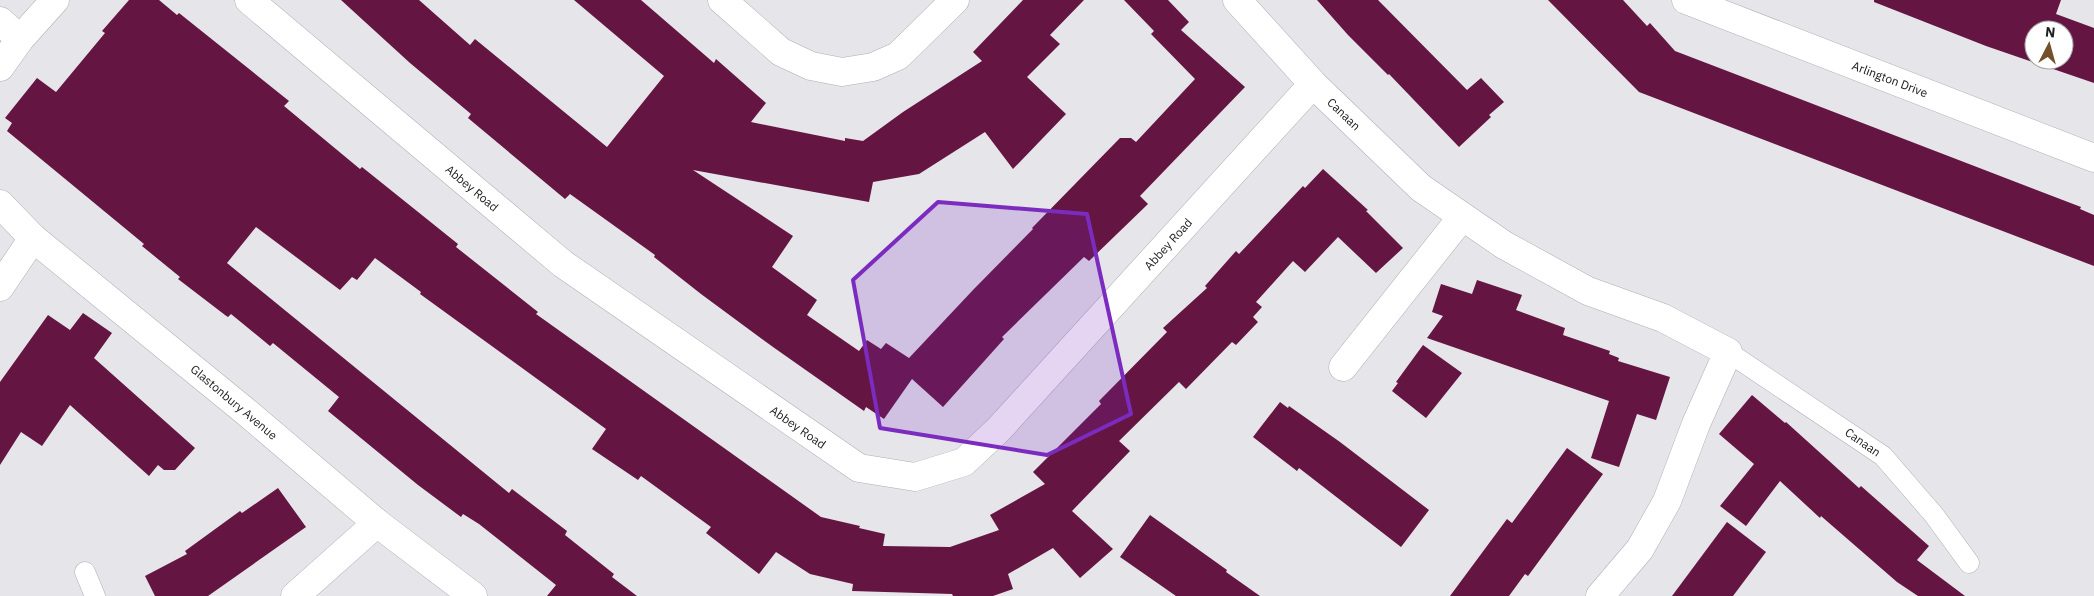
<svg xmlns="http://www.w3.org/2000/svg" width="2094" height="596" font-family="'IBM Plex Sans',sans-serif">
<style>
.building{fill:#641541;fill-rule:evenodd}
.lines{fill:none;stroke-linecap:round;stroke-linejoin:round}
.service-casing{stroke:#afafb4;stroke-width:21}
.minor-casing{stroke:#afafb4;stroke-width:29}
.service{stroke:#fff;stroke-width:20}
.minor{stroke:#fff;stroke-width:28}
.marked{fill:#7b2cbf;fill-opacity:0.2;stroke:#7b2cbf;stroke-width:4;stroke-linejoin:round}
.labels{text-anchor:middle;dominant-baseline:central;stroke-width:5;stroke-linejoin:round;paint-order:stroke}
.street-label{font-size:12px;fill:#202021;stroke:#fff}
</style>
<rect width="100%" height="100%" fill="#e5e5ea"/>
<g class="building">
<path d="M 129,0 L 159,0 L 177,15 L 179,13 L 289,101 L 284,106 L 360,169 L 362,167 L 458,244 L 456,247 L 538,312 L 536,314 L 821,517 L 860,526 L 859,528 L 885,534 L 883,546 L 950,547 L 999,530 L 990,515 L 1045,484 L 1033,472 L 1101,404 L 1099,401 L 1167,332 L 1163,328 L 1207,288 L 1205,286 L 1236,251 L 1239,254 L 1303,186 L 1305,188 L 1323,169 L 1368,210 L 1366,211 L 1403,248 L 1376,273 L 1338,237 L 1305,272 L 1293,261 L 1256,302 L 1262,307 L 1253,317 L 1258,322 L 1236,345 L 1232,342 L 1186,389 L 1179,382 L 1119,441 L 1130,451 L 1072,511 L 1113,549 L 1080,578 L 1053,548 L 1008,574 L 1013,589 L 993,596 L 953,596 L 952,594 L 852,591 L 853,584 L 810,574 L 776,552 L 759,574 L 706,533 L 711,527 L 641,476 L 638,480 L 592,449 L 606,429 L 420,294 L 421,292 L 375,258 L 357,280 L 352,277 L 340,290 L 256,227 L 227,263 L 509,493 L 512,489 L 567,531 L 565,535 L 614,574 L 612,577 L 637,596 L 547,596 L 556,585 L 479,524 L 463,514 L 461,517 L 418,485 L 328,411 L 339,397 L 273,343 L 270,346 L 231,314 L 228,317 L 225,315 L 178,279 L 180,277 L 142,246 L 144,244 L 7,131 L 12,123 L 5,118 L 37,78 L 56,92 L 105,33 L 102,31 Z"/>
<path d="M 341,0 L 419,0 L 470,45 L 475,39 L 607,147 L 664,76 L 574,0 L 641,0 L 714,63 L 716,59 L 766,103 L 751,122 L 845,141 L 845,138 L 863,141 L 903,112 L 982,61 L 973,52 L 1023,0 L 1084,0 L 1050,35 L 1060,44 L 1027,77 L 1066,114 L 1013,169 L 985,132 L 919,174 L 873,182 L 869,202 L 693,170 L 793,236 L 772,267 L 817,300 L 807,315 L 859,351 L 867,340 L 881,349 L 886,343 L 909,358 L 973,290 L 1033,229 L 1032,228 L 1120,138 L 1131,138 L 1136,142 L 1195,79 L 1151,34 L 1154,31 L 1124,0 L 1168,0 L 1189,22 L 1181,30 L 1245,87 L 1140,196 L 1148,204 L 1089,261 L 1084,257 L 1002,337 L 1004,339 L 943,407 L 912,379 L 884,419 L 866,407 L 864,411 L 773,347 L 701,294 L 654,257 L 655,255 L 570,194 L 565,199 L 468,118 L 471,114 L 410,63 Z"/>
<path d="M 1317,0 L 1378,0 L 1467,90 L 1481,78 L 1504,102 L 1489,115 L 1491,117 L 1459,147 L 1389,74 L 1388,75 L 1348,35 Z"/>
<path d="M 1548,0 L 1623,0 L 1647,26 L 1650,23 L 1675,51 L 2081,207 L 2080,209 L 2094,215 L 2094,266 L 1639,92 Z"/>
<path d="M 1874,0 L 2061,0 L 2056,14 L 2094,28 L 2094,83 L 1986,46 L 1874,2 ZM 2034,30 L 2064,30 L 2064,60 L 2034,60 Z"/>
<path d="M 1477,280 L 1522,295 L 1516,310 L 1565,328 L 1563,335 L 1610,351 L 1609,354 L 1619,358 L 1618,361 L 1670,377 L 1656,420 L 1637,414 L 1619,467 L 1591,458 L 1609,401 L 1427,338 L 1443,316 L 1432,312 L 1441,284 L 1472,294 Z"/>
<path d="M 83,313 L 112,333 L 94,358 L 195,448 L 175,470 L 164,470 L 158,465 L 149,476 L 70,405 L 42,446 L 21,432 L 0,465 L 0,382 L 48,315 L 70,330 Z"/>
<path d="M 1423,345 L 1462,373 L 1426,418 L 1392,391 L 1398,383 L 1396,382 Z"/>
<path d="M 1752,395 L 1785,423 L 1786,422 L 1859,488 L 1861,486 L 1929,546 L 1917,560 L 1965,596 L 1918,596 L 1897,582 L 1821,516 L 1820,518 L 1780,481 L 1746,526 L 1720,506 L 1754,464 L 1719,434 Z"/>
<path d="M 1280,402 L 1288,408 L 1289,406 L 1340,442 L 1429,510 L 1401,547 L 1299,468 L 1297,471 L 1253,437 Z"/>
<path d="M 1567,448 L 1603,474 L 1528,576 L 1525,574 L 1509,596 L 1450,596 L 1507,519 L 1512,523 Z"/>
<path d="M 278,488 L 306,527 L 208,596 L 155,596 L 145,576 L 187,554 L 185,551 L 240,511 L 242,513 Z"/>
<path d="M 1150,515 L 1227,570 L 1226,572 L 1260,596 L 1176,596 L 1120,557 Z"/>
<path d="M 1727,522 L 1766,552 L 1733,596 L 1672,596 Z"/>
</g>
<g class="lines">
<g class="service-casing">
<g id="service">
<path d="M 1728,352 L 1883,456 L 1934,515 L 1969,563"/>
<path d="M 85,572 L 95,596"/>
</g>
</g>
<g class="minor-casing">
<g id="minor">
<path d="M 249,0 L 563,264 L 859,468 L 915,477 L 964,462 L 999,429 L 1313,84"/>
<path d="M 722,0 L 781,52 L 811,66 L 842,72 L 873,67 L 898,56 L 955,0"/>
<path d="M 1237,0 L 1313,84 L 1421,188 L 1504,245 L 1588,291 L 1663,318 L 1728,352 L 1696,424 L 1667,501 L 1640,549 L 1600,596"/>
<path d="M 1686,0 L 2094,158"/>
<path d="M 0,21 L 20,39"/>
<path d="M 0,67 L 20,39 L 55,0"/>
<path d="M 0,204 L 33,238 L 245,411 L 377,523 L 473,596"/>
<path d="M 0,287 L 33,238"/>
<path d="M 1343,367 L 1462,217"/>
<path d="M 295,596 L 377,523"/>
</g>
</g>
<use href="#service" class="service"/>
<use href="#minor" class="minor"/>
</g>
<path class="marked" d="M 938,202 L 1087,214 L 1131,414 L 1047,455 L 880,428 L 853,280 Z"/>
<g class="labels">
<g class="street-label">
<text transform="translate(1890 79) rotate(21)">Arlington Drive</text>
<text transform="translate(1344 114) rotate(44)">Canaan</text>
<text transform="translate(472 188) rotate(40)">Abbey Road</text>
<text transform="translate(1168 244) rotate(-48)">Abbey Road</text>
<text transform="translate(234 402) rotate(40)">Glastonbury Avenue</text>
<text transform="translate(798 427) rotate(35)">Abbey Road</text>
<text transform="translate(1863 442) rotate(35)">Canaan</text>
</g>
</g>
<g transform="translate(2049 45) rotate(6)"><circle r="24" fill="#ffffff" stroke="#a6a6a6"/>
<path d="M0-4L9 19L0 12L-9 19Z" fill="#735029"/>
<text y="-8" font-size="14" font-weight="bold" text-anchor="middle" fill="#202021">N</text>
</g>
</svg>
